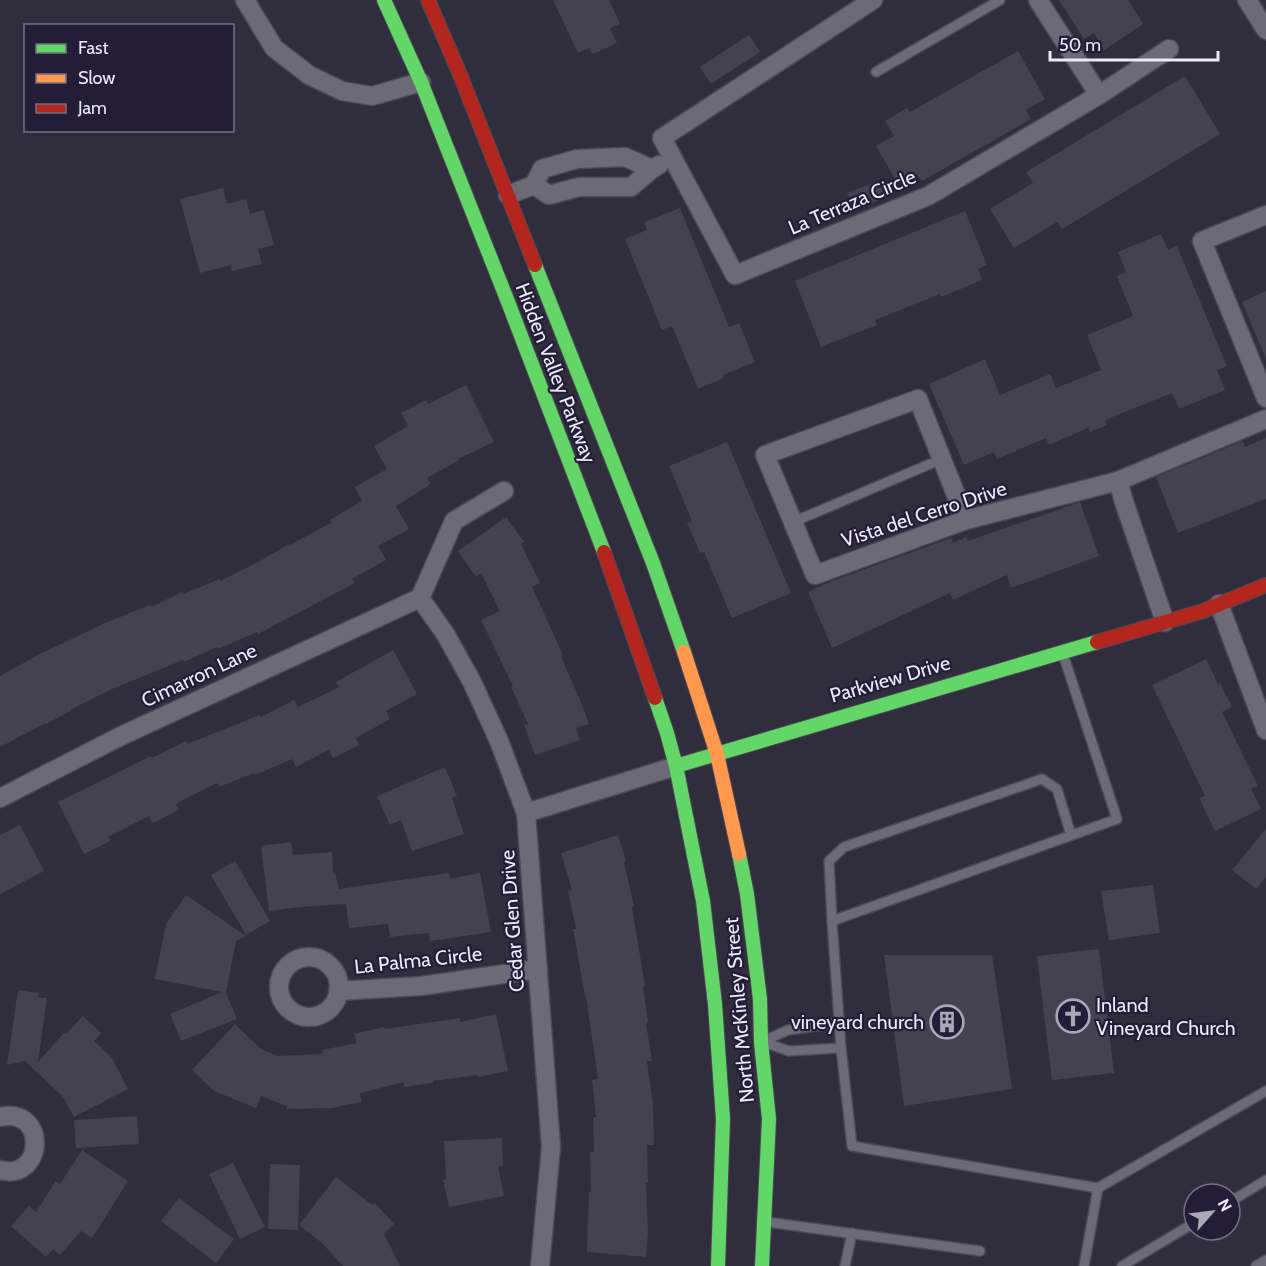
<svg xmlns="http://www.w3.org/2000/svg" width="1266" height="1266" font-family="Cabin,sans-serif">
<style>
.building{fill:#45424f}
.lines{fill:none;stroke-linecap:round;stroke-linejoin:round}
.lane-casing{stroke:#4c4956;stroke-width:12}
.street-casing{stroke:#4c4956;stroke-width:21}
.fast-casing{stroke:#4c4956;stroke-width:16}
.slow-casing{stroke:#4c4956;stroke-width:16}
.jam-casing{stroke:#4c4956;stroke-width:16}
.lane{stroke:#6d6a78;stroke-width:9}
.street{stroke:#6d6a78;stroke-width:18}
.fast{stroke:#63d668;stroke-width:14}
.slow{stroke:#ff974d;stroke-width:14}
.jam{stroke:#b3261e;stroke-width:14}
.labels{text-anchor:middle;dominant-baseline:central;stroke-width:4.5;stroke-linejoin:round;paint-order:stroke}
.street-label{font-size:20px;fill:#ece9fb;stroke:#241d37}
.poi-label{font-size:20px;fill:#ece9fb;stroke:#241d37;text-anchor:start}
</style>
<rect width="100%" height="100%" fill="#302d3c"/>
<g class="building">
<path d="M 553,0 L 609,0 L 620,24 L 610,28 L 617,43 L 593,54 L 589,48 L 578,53 Z"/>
<path d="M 1059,0 L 1128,0 L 1143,24 L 1104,50 L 1094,33 L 1084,39 Z"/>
<path d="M 749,35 L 760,52 L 711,84 L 700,67 Z"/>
<path d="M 1018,51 L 1045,99 L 1026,110 L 1031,119 L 922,181 L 917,174 L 898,184 L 876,146 L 894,136 L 885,121 L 907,108 L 910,112 Z"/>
<path d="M 1185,76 L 1220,134 L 1062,229 L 1057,222 L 1014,248 L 990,209 L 1033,183 L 1026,172 Z"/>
<path d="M 883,179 L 890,196 L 854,210 L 847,193 Z"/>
<path d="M 223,188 L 227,204 L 246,199 L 250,214 L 264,210 L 274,245 L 258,249 L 262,264 L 232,271 L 231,265 L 200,273 L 180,199 Z"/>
<path d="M 680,208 L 729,327 L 739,323 L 755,362 L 723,375 L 724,378 L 698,389 L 672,326 L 662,330 L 625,239 L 647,230 L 644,222 Z"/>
<path d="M 965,211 L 987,265 L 978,269 L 982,280 L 941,297 L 940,294 L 875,320 L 877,325 L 821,347 L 795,281 Z"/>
<path d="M 1161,234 L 1168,250 L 1177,246 L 1227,366 L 1217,370 L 1225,390 L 1179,409 L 1172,393 L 1105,420 L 1107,425 L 1090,432 L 1088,428 L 1049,445 L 1046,438 L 997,459 L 994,452 L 964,465 L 929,384 L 985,359 L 1000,395 L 1050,374 L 1056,388 L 1101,370 L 1087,335 L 1133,316 L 1117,276 L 1126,272 L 1118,252 Z"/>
<path d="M 1266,291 L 1266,359 L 1242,302 Z"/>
<path d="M 466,385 L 494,442 L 458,459 L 459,460 L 427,478 L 431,484 L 396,506 L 409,529 L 378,546 L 386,560 L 352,579 L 355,583 L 258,634 L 257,632 L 218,649 L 217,647 L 184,662 L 183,660 L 112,689 L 70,710 L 71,711 L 46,724 L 46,723 L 0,747 L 0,676 L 38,655 L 105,623 L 150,605 L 151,607 L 182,592 L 183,594 L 220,579 L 220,581 L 260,561 L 289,544 L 290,545 L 332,522 L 330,520 L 362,501 L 355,487 L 387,469 L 374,446 L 408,426 L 401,413 L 426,400 L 428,404 Z"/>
<path d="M 1266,438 L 1266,499 L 1178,533 L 1156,477 L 1243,441 L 1245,447 Z"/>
<path d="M 727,442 L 791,593 L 732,618 L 704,552 L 700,553 L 687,523 L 692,521 L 669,466 Z"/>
<path d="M 1080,502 L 1099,556 L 1011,588 L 1007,575 L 953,600 L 950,593 L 832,648 L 808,592 L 832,581 L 951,538 L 953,543 L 966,537 L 968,541 Z"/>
<path d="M 506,517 L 524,542 L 521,544 L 540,583 L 532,587 L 563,655 L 561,657 L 581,702 L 589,724 L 576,728 L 580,740 L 535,755 L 524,725 L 528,724 L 511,687 L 513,686 L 481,620 L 500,611 L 481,573 L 476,577 L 458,551 Z"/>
<path d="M 393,650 L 417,694 L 386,711 L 390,719 L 356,738 L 359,745 L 333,758 L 329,750 L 296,767 L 292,759 L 255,775 L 254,773 L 219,787 L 217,783 L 175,804 L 179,810 L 153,823 L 149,816 L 108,837 L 110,841 L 84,854 L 58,802 L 151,756 L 152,758 L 186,741 L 187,744 L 260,715 L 261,717 L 294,700 L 298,707 L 339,687 L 336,682 Z"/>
<path d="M 1206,659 L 1218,684 L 1220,683 L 1232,707 L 1222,712 L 1258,786 L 1251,789 L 1261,809 L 1215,831 L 1199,798 L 1205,796 L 1152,685 Z"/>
<path d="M 445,767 L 457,796 L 452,798 L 464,834 L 412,851 L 401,820 L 390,825 L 377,796 Z"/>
<path d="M 20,825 L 44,871 L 0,894 L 0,835 Z"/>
<path d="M 1266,829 L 1266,877 L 1256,889 L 1232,870 Z"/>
<path d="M 618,835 L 626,861 L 624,862 L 634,906 L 632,907 L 645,986 L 643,986 L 648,1023 L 646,1023 L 652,1061 L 647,1061 L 653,1105 L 654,1145 L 647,1145 L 648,1183 L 646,1183 L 648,1233 L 646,1257 L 587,1252 L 589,1192 L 591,1192 L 590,1152 L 594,1152 L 593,1117 L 596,1117 L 592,1080 L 598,1079 L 586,996 L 585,996 L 573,929 L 576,929 L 568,891 L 572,890 L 561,853 Z"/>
<path d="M 291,842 L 293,855 L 332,852 L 333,874 L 335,873 L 339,889 L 449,873 L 450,879 L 480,873 L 491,932 L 430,941 L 429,933 L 390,937 L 388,924 L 349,928 L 346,904 L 300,907 L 269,911 L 261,846 Z"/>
<path d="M 235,861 L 270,921 L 246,935 L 211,875 Z"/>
<path d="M 1153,885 L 1160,933 L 1109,940 L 1101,891 Z"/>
<path d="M 186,895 L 246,936 L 236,941 L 226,993 L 237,1019 L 181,1041 L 170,1014 L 222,992 L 155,979 L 166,924 Z"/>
<path d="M 1099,949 L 1114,1073 L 1052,1080 L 1037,956 Z"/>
<path d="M 884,955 L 992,955 L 1012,1089 L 904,1106 Z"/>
<path d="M 18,990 L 39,993 L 38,997 L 47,998 L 38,1062 L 64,1033 L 66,1034 L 83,1016 L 101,1033 L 94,1041 L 112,1058 L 128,1089 L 74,1117 L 63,1097 L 25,1061 L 7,1065 Z"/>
<path d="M 496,1014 L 508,1071 L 478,1077 L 478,1075 L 433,1081 L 433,1083 L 404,1087 L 404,1082 L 360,1093 L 362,1102 L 332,1108 L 287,1109 L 287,1106 L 261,1096 L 256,1108 L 214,1091 L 192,1070 L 235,1024 L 261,1049 L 278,1056 L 323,1054 L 322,1050 L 357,1043 L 354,1034 L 384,1027 L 385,1029 L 460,1018 L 460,1022 Z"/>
<path d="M 137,1116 L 139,1144 L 76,1148 L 74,1120 Z"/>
<path d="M 502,1138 L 503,1166 L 498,1166 L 504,1196 L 449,1207 L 443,1180 L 446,1179 L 444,1141 Z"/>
<path d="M 82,1150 L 128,1181 L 92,1238 L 81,1231 L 60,1255 L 53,1249 L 46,1257 L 11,1226 L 29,1206 L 36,1212 L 56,1181 L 60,1184 Z"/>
<path d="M 233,1163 L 265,1227 L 240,1239 L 209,1174 Z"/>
<path d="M 270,1164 L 300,1165 L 298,1230 L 268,1229 Z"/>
<path d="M 336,1177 L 372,1205 L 375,1203 L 394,1224 L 384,1234 L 400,1266 L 343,1266 L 322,1243 L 299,1225 Z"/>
<path d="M 179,1198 L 234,1239 L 216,1263 L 161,1221 Z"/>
</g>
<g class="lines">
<g class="lane-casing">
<g id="lane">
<path d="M 876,72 L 1000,0"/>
<path d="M 793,522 L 942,459"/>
<path d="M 1063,654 L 1117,819 L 832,921 L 841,1048 L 852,1146 L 1098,1188 L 1084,1266"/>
<path d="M 832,921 L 829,861 L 844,847 L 1042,779 L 1057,789 L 1071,835"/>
<path d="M 766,1040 L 788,1030 L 839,1023"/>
<path d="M 766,1043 L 789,1051 L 841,1048"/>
<path d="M 1098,1188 L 1266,1091"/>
<path d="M 1230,1202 L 1266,1180"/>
<path d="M 767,1222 L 980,1251"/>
<path d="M 845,1266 L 852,1233"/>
<path d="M 1122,1266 L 1194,1223"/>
<path d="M 1256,1266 L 1266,1260"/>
</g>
</g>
<g class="street-casing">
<g id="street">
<path d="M 245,0 L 274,48 L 309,75 L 342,91 L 372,96 L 421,82"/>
<path d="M 873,0 L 662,138 L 735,275 L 928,196 L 1099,95 L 1169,49"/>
<path d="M 1038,0 L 1099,95"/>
<path d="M 1247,0 L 1266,30"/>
<path d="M 534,185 L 549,195 L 579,187 L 631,187 L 652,169 L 659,165"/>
<path d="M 508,195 L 534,185 L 542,169 L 577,159 L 625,157 L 652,169"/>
<path d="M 1266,215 L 1202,241 L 1266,398"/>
<path d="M 1118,481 L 1124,502 L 1165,622"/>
<path d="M 966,520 L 918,399 L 765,455 L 815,575 L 966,520 L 1118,481 L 1266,419"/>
<path d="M 420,598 L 446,635 L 472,682 L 499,741 L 526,813 L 551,1147 L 540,1266"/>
<path d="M 420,598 L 454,521 L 504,491"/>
<path d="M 1219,604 L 1266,730"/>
<path d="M 0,798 L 121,736 L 420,598"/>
<path d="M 526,813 L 676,766"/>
<circle cx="309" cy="987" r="30"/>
<path d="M 338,991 L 421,986 L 538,969"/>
<path d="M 0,1117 C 48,1106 45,1182 0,1170"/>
</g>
</g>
<g class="fast-casing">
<g id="fast">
<path d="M 384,0 L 421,82 L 508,302 L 604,552"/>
<path d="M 535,265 L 653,563 L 684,652"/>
<path d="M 655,698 L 667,733 L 676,766 L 703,901 L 715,1004 L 723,1119 L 718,1266"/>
<path d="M 676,766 L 1097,642"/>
<path d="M 739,854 L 747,894 L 760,999 L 761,1042 L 769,1119 L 762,1266"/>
</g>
</g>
<g class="slow-casing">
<path id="slow" d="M 684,652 L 717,754 L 739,854"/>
</g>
<g class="jam-casing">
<g id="jam">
<path d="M 428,0 L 459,72 L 535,265"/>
<path d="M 604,552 L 655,698"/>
<path d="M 1097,642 L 1203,611 L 1266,585"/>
</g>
</g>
<use href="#lane" class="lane"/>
<use href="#street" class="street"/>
<use href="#fast" class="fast"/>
<use href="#slow" class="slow"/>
<use href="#jam" class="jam"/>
</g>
<defs>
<g id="church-ring" transform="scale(1.725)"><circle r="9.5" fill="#241d37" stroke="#aaa7b8" stroke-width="1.5"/><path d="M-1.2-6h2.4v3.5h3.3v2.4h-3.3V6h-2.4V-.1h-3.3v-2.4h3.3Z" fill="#aaa7b8"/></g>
<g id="building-ring" transform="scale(1.725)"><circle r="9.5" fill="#241d37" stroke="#aaa7b8" stroke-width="1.5"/><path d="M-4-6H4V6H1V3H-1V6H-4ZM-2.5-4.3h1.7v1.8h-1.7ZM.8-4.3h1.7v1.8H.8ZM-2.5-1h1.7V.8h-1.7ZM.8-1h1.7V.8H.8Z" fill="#aaa7b8"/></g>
</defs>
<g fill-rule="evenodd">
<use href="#church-ring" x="1073" y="1016"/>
<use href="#building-ring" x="947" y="1022"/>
</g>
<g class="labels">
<g class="street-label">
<text transform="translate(852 202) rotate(-23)">La Terraza Circle</text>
<text transform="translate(556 373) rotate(69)">Hidden Valley Parkway</text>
<text transform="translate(924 514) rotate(-18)">Vista del Cerro Drive</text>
<text transform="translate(199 675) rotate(-25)">Cimarron Lane</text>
<text transform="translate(890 679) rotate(-16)">Parkview Drive</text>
<text transform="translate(512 921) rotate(-94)">Cedar Glen Drive</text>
<text transform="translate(418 960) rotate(-6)">La Palma Circle</text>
<text transform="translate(739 1010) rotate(-95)">North McKinley Street</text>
</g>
<g class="poi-label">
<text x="1096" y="1005">Inland<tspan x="1096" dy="23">Vineyard Church</tspan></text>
<text x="924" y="1022" text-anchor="end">vineyard church</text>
</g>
</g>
<rect x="24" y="24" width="210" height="108" fill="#241d37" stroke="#746f85" stroke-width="1.5"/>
<rect x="36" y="44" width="30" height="9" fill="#63d668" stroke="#746f85" stroke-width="1.5"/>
<text x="78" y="54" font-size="18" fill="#ece9fb">Fast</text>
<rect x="36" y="74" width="30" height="9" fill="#ff974d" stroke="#746f85" stroke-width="1.5"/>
<text x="78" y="84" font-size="18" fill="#ece9fb">Slow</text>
<rect x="36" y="104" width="30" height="9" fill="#b3261e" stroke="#746f85" stroke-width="1.5"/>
<text x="78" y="114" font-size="18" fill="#ece9fb">Jam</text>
<g transform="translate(1212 1212) rotate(62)"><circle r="28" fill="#241d37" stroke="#746f85" stroke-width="1.5"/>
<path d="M0-4.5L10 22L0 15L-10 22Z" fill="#aaa7b8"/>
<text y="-9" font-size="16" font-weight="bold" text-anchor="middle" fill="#ece9fb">N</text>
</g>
<path d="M1050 51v9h168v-9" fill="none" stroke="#ece9fb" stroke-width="3"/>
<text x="1059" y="51" font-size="18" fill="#ece9fb" stroke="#241d37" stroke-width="4.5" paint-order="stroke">50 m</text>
</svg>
